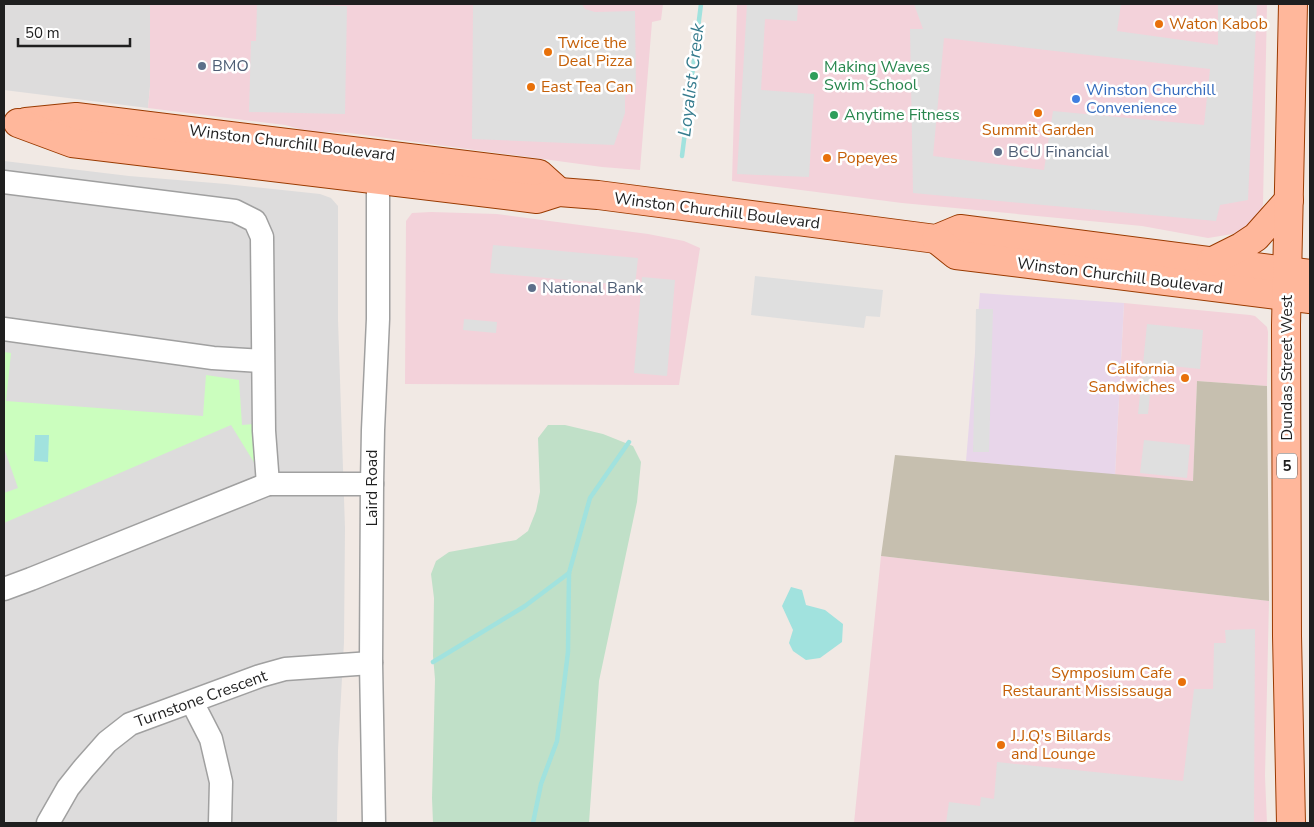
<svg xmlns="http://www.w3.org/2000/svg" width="1314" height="827" font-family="'Nunito Sans',sans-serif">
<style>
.residential{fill:#dddcdc}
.commercial{fill:#f3d2da}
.industrial{fill:#e8d6ea}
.construction{fill:#c6bfaf}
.wetland{fill:#c0e0c8}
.park{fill:#cbfebe}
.parking{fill:#dfdfdf;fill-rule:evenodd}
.water{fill:#a1e2de}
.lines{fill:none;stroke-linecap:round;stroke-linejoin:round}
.stream{stroke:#a1e2de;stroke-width:4.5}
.minor-casing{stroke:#a0a0a0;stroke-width:25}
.major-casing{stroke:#9a3a00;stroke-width:30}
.minor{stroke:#fff;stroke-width:22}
.major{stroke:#ffb79b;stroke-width:28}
.food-dot{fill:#e8710a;stroke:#fff;stroke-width:2}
.service-dot{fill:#5c6f8a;stroke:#fff;stroke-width:2}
.leisure-dot{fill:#2e9e5b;stroke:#fff;stroke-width:2}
.shop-dot{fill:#3f7fe0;stroke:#fff;stroke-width:2}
.labels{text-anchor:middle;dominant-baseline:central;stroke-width:5;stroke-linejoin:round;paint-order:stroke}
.shield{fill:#fff;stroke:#626262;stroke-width:1}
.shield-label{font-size:15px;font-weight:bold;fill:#1f1f1f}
.food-label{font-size:16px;fill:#c56008;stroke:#fff;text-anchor:start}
.service-label{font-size:16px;fill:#4e5e75;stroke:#fff;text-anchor:start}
.leisure-label{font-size:16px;fill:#27864d;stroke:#fff;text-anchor:start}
.shop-label{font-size:16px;fill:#366cbe;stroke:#fff;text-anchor:start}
.street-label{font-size:16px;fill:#1f1f1f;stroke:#fff}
.water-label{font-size:18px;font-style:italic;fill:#367c8e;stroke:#fff}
</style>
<rect width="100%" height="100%" fill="#f1e9e4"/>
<g class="residential">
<path d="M 4,4 L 150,4 L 150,87 L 148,108 L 4,90 Z"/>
<path d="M 4,161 L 129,176 L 226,184 L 320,194 L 331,198 L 338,206 L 338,320 L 345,528 L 344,642 L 338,750 L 337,823 L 4,823 Z"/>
</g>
<g class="commercial">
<path d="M 150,4 L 663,4 L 661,20 L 652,22 L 640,170 L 602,167 L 349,133 L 328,132 L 314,133 L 285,125 L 148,108 L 150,87 Z"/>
<path d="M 737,4 L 1267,4 L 1263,204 L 1261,213 L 1257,221 L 1239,233 L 1208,238 L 1142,226 L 902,203 L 732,181 Z"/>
<path d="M 431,212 L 497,214 L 648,234 L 684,241 L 700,248 L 679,385 L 405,384 L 406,221 L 412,213 Z"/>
<path d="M 1124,303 L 1250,315 L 1255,316 L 1267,327 L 1268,332 L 1267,386 L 1197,381 L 1193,481 L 1115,475 Z"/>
<path d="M 881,556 L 1269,601 L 1265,776 L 1267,823 L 854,823 Z"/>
</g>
<path class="industrial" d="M 980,293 L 1124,303 L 1115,475 L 966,461 Z"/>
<path class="construction" d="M 1197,381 L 1267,386 L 1269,601 L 881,556 L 895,455 L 1193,481 Z"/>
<path class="wetland" d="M 548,425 L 565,425 L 603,434 L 633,446 L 641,462 L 637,502 L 599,681 L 589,823 L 433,823 L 432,798 L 435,679 L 433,656 L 434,598 L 431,574 L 436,561 L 449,552 L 516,540 L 528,531 L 536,511 L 540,492 L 538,438 Z"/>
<path class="park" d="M 4,352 L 11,353 L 6,401 L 203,416 L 206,375 L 239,380 L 242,425 L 254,424 L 255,464 L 231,425 L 4,523 L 4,493 L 18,488 L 4,448 Z"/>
<g class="parking">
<path d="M 257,4 L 347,6 L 345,114 L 249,112 L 251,41 L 256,41 Z"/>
<path d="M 473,4 L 582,4 L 585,9 L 595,12 L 635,11 L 636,89 L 625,89 L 625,113 L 614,145 L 472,139 Z"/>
<path d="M 747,4 L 798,4 L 797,21 L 765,19 L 761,90 L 814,94 L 809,177 L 737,174 Z"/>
<path d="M 914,4 L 1121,4 L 1117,31 L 1218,45 L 1218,4 L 1257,4 L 1248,200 L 1220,205 L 1216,221 L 913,193 L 910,29 L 923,29 ZM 944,38 L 1210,69 L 1204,125 L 1053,111 L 1044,170 L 933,156 Z"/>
<path d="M 493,245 L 638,258 L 635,286 L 490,273 Z"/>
<path d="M 755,276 L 883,290 L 880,317 L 866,316 L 864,328 L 751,315 Z"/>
<path d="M 642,277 L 675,280 L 667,376 L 634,373 Z"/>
<path d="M 976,309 L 993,309 L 989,452 L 973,452 Z"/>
<path d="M 464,319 L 497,322 L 496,333 L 463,330 Z"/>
<path d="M 1147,324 L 1203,330 L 1200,369 L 1153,364 L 1148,414 L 1138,414 Z"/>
<path d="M 1144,440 L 1190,445 L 1187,478 L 1140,473 Z"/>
<path d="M 1255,629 L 1254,823 L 946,823 L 949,802 L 980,806 L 981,797 L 994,799 L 997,762 L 1183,781 L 1194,689 L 1213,689 L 1214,643 L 1226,643 L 1225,630 Z"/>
</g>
<g class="water">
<path d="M 35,435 L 49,435 L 48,462 L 34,461 Z"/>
<path d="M 791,587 L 802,590 L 806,605 L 825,610 L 843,624 L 842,642 L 820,658 L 806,660 L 793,651 L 789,643 L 793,630 L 782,606 Z"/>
</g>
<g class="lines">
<g class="stream">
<path d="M 682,156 L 701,4"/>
<path d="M 433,662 L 525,606 L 569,573"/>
<path d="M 533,823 L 541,784 L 557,741 L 568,652 L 569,573 L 590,498 L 629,442"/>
</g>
<g class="minor-casing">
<g id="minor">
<path d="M 4,182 L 235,211 L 255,221 L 262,237 L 264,431 L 268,484"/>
<path d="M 4,329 L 213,358 L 262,361"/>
<path d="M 4,589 L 31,579 L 268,484 L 372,484"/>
<path d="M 192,702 L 211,739 L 221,782 L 220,823"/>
<path d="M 48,823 L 68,788 L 84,768 L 107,742 L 130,724 L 260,676 L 285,669 L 371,663"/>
<path d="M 374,823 L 371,663 L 372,484 L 373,430 L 378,319 L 378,165"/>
</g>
</g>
<g class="major-casing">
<g id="major">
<path d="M 26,122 L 76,117 L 539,174 L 559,192"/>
<path d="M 18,123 L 72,143 L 537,199 L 559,192 L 598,195 L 936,239 L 960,229 L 1310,274"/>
<path d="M 936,239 L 956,255 L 1310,299"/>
<path d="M 1211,262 L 1241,247 L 1256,237 L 1289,200"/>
<path d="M 1291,823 L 1287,636 L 1286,325 L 1293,4"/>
</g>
</g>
<use href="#minor" class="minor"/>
<use href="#major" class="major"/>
</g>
<g class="food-dot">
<circle cx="1159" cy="24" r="5"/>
<circle cx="548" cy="52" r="5"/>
<circle cx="531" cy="87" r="5"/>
<circle cx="1038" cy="113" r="5"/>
<circle cx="827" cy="158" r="5"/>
<circle cx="1185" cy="378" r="5"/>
<circle cx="1182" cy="682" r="5"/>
<circle cx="1001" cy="745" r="5"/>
</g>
<g class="service-dot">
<circle cx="202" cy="66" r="5"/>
<circle cx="998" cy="152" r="5"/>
<circle cx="532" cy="288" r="5"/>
</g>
<g class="leisure-dot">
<circle cx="814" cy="76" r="5"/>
<circle cx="834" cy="115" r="5"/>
</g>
<circle class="shop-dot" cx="1076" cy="99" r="5"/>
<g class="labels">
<rect class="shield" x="1277" y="453.5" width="20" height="25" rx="4"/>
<g class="shield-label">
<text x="1287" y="466">5</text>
</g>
<g class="food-label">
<text x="1169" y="24">Waton Kabob</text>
<text x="558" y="43">Twice the<tspan x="558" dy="18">Deal Pizza</tspan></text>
<text x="541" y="87">East Tea Can</text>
<text x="1038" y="130" text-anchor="middle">Summit Garden</text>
<text x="837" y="158">Popeyes</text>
<text x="1175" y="369" text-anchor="end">California<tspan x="1175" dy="18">Sandwiches</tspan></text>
<text x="1172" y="673" text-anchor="end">Symposium Cafe<tspan x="1172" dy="18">Restaurant Mississauga</tspan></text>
<text x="1011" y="736">J.J.Q's Billards<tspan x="1011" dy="18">and Lounge</tspan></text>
</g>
<g class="service-label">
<text x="212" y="66">BMO</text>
<text x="1008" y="152">BCU Financial</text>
<text x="542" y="288">National Bank</text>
</g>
<g class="leisure-label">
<text x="824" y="67">Making Waves<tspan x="824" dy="18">Swim School</tspan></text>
<text x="844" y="115">Anytime Fitness</text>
</g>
<g class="shop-label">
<text x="1086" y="90">Winston Churchill<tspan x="1086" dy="18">Convenience</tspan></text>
</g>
<g class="street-label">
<text transform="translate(292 143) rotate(7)">Winston Churchill Boulevard</text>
<text transform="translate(717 211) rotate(7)">Winston Churchill Boulevard</text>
<text transform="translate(1120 276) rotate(7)">Winston Churchill Boulevard</text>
<text transform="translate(1287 368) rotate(-90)">Dundas Street West</text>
<text transform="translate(372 488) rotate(-90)">Laird Road</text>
<text transform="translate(201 699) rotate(-20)">Turnstone Crescent</text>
</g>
<g class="water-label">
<text transform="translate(691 80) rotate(-83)">Loyalist Creek</text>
</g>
</g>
<rect width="1314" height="827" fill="none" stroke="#1f1f1f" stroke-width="10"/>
<path d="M18 38v8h112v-8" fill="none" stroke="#1f1f1f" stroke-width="2.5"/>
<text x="25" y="38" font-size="15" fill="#1f1f1f" stroke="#ffffff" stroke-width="4" paint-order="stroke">50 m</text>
</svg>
